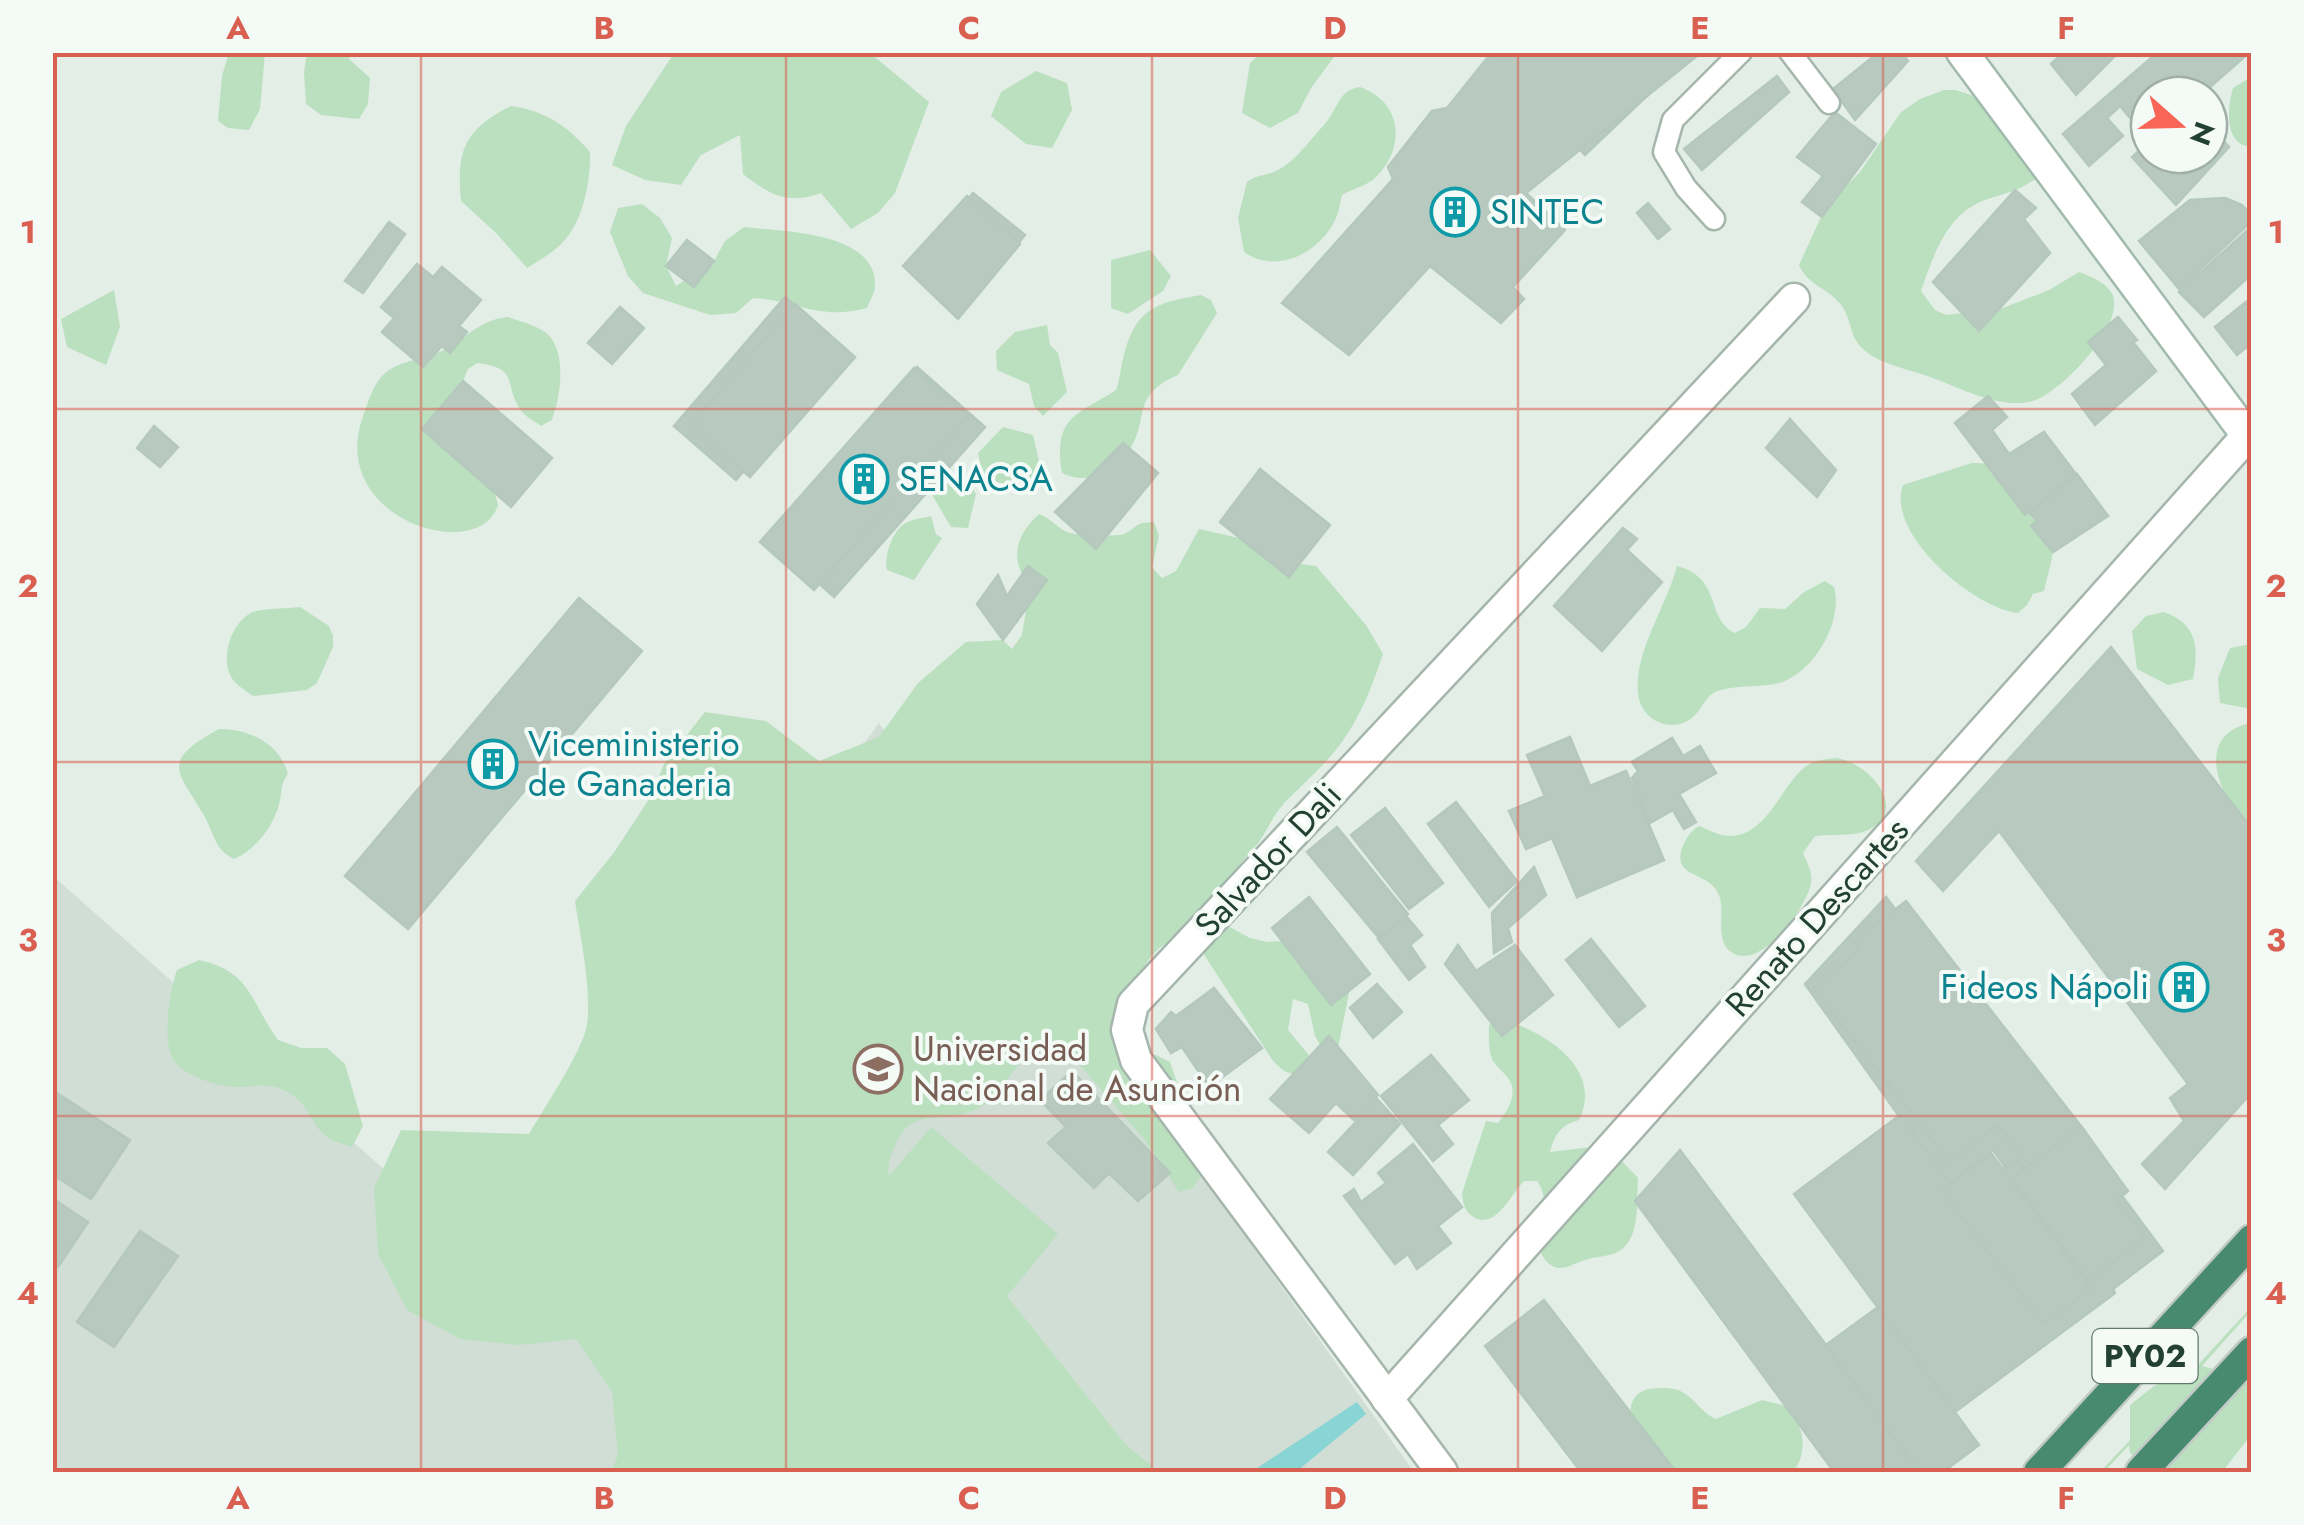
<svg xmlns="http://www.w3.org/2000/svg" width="2304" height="1525" font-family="Jost,sans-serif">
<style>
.built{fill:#d1ded6}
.green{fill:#bbe0bf}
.water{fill:#89d5d5}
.building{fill:#b8c9c0;stroke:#b5c8bd;stroke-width:2.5}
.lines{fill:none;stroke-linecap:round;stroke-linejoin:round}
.service-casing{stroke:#a5b6ad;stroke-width:25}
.minor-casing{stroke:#a5b6ad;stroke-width:35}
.secondary-casing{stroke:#a1baad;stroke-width:35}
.trunk-casing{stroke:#c1cac6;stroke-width:35}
.service{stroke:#fff;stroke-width:20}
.minor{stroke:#fff;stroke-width:30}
.secondary{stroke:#fff;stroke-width:30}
.trunk{stroke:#488a70;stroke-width:30}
.grid{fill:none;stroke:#d95f51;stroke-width:2.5;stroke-opacity:0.55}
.labels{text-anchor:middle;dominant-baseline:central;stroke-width:8;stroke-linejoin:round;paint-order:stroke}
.shield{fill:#f4faf6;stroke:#61786e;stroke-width:2.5}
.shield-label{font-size:32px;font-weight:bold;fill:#224033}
.culture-label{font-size:35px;fill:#0d838f;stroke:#f4faf6;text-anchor:start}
.street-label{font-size:35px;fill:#224033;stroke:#f4faf6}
.education-label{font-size:35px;fill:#785e54;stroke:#f4faf6;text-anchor:start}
.neatline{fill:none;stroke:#d95f51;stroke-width:4}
.grid-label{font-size:32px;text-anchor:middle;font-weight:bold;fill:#d95f51}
</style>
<rect width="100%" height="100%" fill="#e3eee7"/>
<path class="built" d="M 879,723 L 1414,1472 L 53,1472 L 52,875 L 490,1263 Z"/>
<g class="green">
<path d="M 1262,52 L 1337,53 L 1311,88 L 1298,113 L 1270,128 L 1242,113 L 1250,63 Z"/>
<path d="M 229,53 L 265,53 L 260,109 L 249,130 L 228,128 L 218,121 L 222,76 Z"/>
<path d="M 307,53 L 351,53 L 349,59 L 370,78 L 368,104 L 359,119 L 321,115 L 306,104 L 304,72 Z"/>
<path d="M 674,53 L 870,53 L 929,102 L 895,193 L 878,213 L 851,229 L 821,193 C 789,205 769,195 743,174 L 740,135 L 701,155 L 681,185 L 645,180 L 612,165 L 626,126 Z"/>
<path d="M 1036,71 L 1067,83 L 1072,110 L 1052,148 L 1026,144 L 991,116 L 1001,92 Z"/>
<path d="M 2251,77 L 2251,147 C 2224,145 2227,108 2233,88 Z"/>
<path d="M 1360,87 C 1402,102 1406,146 1377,176 C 1368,186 1354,188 1342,195 C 1340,203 1339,211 1336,218 C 1321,253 1276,275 1244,252 L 1238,218 L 1247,182 C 1256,175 1265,176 1276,171 C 1294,163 1310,140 1323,126 C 1338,111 1337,90 1360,87 Z"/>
<path d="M 1944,90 L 1955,90 L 1984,99 L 2038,177 C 2022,190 2006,193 1988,199 C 1947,212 1934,254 1921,291 L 1935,310 L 1946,315 L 2003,308 L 2049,290 L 2079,272 C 2089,276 2104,281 2111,292 C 2130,321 2060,394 2033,401 C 2000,410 1961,388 1930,377 C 1909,369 1877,364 1861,347 C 1850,336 1851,319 1842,306 C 1830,289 1807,285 1799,265 L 1826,206 L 1860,172 L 1901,112 L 1920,99 Z"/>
<path d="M 511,106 C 545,111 567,125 590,152 C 591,180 583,224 561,244 C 551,254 538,261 527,268 L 496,233 L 461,201 C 456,150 465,129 511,106 Z"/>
<path d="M 642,204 L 660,218 L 672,238 L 666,266 L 676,286 L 714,261 L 725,241 L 744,227 C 782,232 877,231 875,286 C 875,293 869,302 867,308 C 819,321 798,301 753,298 L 736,313 L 710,315 L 643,293 L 628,276 L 610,232 L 618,208 Z"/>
<path d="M 1150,250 L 1171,276 L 1163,291 L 1128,314 L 1111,308 L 1111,260 Z"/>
<path d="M 114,290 L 120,327 L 106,365 L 67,347 L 61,319 Z"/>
<path d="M 1201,295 L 1211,300 L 1217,313 L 1178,375 C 1167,379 1153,388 1147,399 C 1141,410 1141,425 1136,437 C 1124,467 1092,488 1062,473 C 1053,415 1078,415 1116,390 C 1120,380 1120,370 1123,359 C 1135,309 1154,303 1201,295 Z"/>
<path d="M 508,317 C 521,322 543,326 552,339 C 566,361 560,398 552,420 L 541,426 C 536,422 526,417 522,412 C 502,386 522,368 477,363 L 468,369 L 463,381 L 498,505 C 479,566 326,519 363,416 C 369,400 374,380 389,370 C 404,360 424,359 440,352 C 465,340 478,320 508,317 Z"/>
<path d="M 1047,325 L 1050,345 L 1058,353 L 1067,392 L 1043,416 L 1034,406 L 1029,384 L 997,370 L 996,351 L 1015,332 Z"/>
<path d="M 1003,427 L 1033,435 L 1039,461 L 1026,489 L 984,479 L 978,453 Z"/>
<path d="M 1972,463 C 1990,462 2000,468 2016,477 C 2071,508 2056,539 2044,591 L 2033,594 L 2027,605 L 2018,613 C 1973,608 1885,533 1903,485 Z"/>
<path d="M 943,474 L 963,474 L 976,494 L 968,528 L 951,527 L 928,488 Z"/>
<path d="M 1039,514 C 1051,518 1056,527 1067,532 C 1073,535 1117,537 1124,534 C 1139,527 1132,523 1154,522 L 1159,536 L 1152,567 L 1162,578 L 1176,571 L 1199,529 L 1261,543 L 1285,562 L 1316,566 L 1366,625 L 1383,654 C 1372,687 1360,718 1339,746 C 1323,767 1303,784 1285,802 C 1274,814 1268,829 1259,842 C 1236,870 1217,883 1224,924 L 1250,938 L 1267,942 L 1299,940 L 1353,973 L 1338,1048 L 1323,1050 L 1315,1036 L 1308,1004 L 1293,999 L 1288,1030 L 1308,1054 L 1312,1069 L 1298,1076 L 1284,1071 L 1273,1061 L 1203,953 C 1157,911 1134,989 1120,1020 L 1140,1055 L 1156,1055 L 1170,1062 L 1184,1103 L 1208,1143 L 1201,1175 L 1193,1188 L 1179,1192 L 1144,1139 L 1072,1056 C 1063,1050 1055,1043 1043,1046 C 1020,1050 1002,1098 975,1110 C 942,1126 912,1104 895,1146 C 890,1156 887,1166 889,1176 L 931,1127 L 1058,1234 L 1007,1296 L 1127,1446 L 1160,1472 L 611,1472 L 618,1455 L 612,1392 L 576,1339 L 519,1345 L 460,1339 L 407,1310 L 378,1254 L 374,1188 L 401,1130 L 529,1134 C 543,1110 583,1050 587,1025 C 592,991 580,935 575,901 L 615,851 L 651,796 L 664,764 L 705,712 L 766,721 L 819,761 L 879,737 L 918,683 L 966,642 L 1003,640 L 1012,649 L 1022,635 L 1030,586 C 1009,560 1015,536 1039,514 Z"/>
<path d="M 931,516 L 936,534 L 942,538 L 914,580 L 887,570 C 884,556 892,530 906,523 C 913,519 923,518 931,516 Z"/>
<path d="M 1677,566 C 1723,578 1705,619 1735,633 L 1746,627 L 1760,608 L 1785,609 L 1804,592 L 1825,581 L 1834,587 C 1844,622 1812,677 1775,684 C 1757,687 1739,685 1721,690 C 1705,694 1705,706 1694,716 C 1675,734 1645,723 1639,699 C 1630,658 1667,606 1677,566 Z"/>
<path d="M 300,607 L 329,626 L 333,636 L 333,647 L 317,683 L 307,690 L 253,696 C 245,690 234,684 230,675 C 221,655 232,621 253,612 C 263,608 287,609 300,607 Z"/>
<path d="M 2164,612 C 2197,624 2199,647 2193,679 L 2168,685 L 2137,669 L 2132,631 L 2146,616 Z"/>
<path d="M 2251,644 L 2251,709 L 2220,703 L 2218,678 L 2230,648 Z"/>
<path d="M 2247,724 L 2251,726 L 2251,826 C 2220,802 2193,737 2247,724 Z"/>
<path d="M 219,729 C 250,729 280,744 288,774 C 280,784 282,794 279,805 C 272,828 256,849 234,859 C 216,850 215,838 207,821 C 181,772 155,764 219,729 Z"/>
<path d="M 1837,758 C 1869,763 1909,809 1870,829 C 1856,837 1831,834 1815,836 L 1803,853 C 1807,863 1813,872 1811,883 C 1807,907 1760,973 1731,952 C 1713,939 1727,910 1718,893 C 1707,870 1668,879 1684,843 C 1689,834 1691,831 1699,826 C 1709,830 1720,836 1730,836 C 1768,835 1781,785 1806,766 C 1815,760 1826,759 1837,758 Z"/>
<path d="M 199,960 C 251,971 250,1001 278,1040 L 301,1048 L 327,1048 L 345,1064 L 363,1126 L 352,1147 C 345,1144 336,1143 330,1139 C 308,1125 311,1102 283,1090 C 266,1082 254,1087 238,1087 C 219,1087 186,1077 174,1061 C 161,1041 170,990 177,970 Z"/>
<path d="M 1499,1018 C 1541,1030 1605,1066 1579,1120 C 1561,1125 1555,1134 1550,1152 C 1597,1147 1603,1139 1638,1178 C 1636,1203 1642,1244 1613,1254 C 1603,1257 1592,1257 1582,1261 C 1570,1265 1559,1274 1547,1262 C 1526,1240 1557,1208 1537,1181 L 1524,1181 C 1511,1194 1495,1232 1472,1216 C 1464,1210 1463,1203 1462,1193 L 1486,1121 L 1498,1123 C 1508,1111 1519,1092 1508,1078 C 1503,1071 1496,1067 1492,1059 C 1488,1048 1489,1036 1489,1025 Z"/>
<path d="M 2251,1307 L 2251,1311 L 2202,1366 L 2217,1370 L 2251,1370 L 2251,1435 L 2222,1472 L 2155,1472 L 2130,1453 L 2129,1445 L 2104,1472 L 2100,1472 L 2130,1440 L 2130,1405 L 2154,1386 L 2197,1366 Z"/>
<path d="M 1667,1388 C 1692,1389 1696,1410 1716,1419 L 1762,1400 L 1786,1406 C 1804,1424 1809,1451 1793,1472 L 1656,1472 C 1645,1456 1613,1405 1643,1391 C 1649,1388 1660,1388 1667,1388 Z"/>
</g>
<path class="water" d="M 1357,1402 L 1366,1414 L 1296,1472 L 1251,1472 Z"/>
<g class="building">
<path d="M 1488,52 L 1693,52 L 1585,155 Z"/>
<path d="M 1492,52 L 1702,52 L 1526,193 L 1565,230 L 1513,287 L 1524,299 L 1501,323 L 1430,266 L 1349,355 L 1282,303 L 1393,179 L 1388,167 L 1432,111 L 1447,108 Z"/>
<path d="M 1879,52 L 1901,52 L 1908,61 L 1855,120 L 1833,89 Z"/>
<path d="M 2064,52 L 2119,52 L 2076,95 L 2051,64 Z"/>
<path d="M 2158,52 L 2250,52 L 2201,95 L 2149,95 L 2149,140 L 2120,106 L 2107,118 L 2123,136 L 2089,166 L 2063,134 Z"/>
<path d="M 1777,76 L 1789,92 L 1702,170 L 1684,149 Z"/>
<path d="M 1835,112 L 1876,144 L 1822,217 L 1802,202 L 1823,176 L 1797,157 Z"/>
<path d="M 2209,125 L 2229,147 L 2176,205 L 2132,157 L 2149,142 L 2149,155 L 2209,155 Z"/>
<path d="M 2015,190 L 2036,208 L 2024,219 L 2050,253 L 1979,331 L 1933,282 Z"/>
<path d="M 973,193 L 1025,235 L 969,305 L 917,263 Z"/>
<path d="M 967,196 L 1020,244 L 958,319 L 903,266 Z"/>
<path d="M 2225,198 L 2242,205 L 2252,215 L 2252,221 L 2179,289 L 2139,241 L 2190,200 Z"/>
<path d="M 1648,203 L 1670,229 L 1658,239 L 1637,213 Z"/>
<path d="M 389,222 L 405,234 L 363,293 L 345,281 Z"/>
<path d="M 2252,226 L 2252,274 L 2204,317 L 2179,292 Z"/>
<path d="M 687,240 L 714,261 L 694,287 L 666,266 Z"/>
<path d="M 417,264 L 433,277 L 442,267 L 481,300 L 459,326 L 467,332 L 450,353 L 442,346 L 423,367 L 382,332 L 394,318 L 381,307 Z"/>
<path d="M 785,297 L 847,351 L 736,480 L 674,426 Z"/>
<path d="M 2252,297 L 2252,343 L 2237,355 L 2215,327 Z"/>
<path d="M 795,304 L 855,357 L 750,477 L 690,425 Z"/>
<path d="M 620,307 L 644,328 L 612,364 L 588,343 Z"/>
<path d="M 2118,317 L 2137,340 L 2133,342 L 2156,371 L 2095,425 L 2072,394 L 2106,365 L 2088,342 Z"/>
<path d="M 917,367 L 985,427 L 834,597 L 767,537 Z"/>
<path d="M 914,368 L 968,416 L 814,590 L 760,542 Z"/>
<path d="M 463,381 L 552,458 L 511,507 L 422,429 Z"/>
<path d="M 1988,396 L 2007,417 L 1992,430 L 2009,454 L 2044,432 L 2076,474 L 2025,515 L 1955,423 Z"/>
<path d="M 1790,419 L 1836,470 L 1817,497 L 1766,448 Z"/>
<path d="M 154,426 L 178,447 L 160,467 L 137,448 Z"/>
<path d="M 1123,443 L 1158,473 L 1096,549 L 1055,512 Z"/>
<path d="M 1260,469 L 1330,525 L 1289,577 L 1220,522 Z"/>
<path d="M 2077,474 L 2108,516 L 2053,552 L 2031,526 L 2037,521 L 2030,513 Z"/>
<path d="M 1623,528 L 1637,539 L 1627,550 L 1662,582 L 1602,651 L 1554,606 Z"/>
<path d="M 1028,566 L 1047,580 L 1003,640 L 977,604 L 998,575 L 1007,596 Z"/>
<path d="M 579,598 L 642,651 L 408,929 L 345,876 Z"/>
<path d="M 2111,647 L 2252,829 L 2252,1092 L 2165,1189 L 2142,1164 L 2184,1121 L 2170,1098 L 2188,1084 L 1999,831 L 1943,891 L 1916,861 Z"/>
<path d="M 1570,737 L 1590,786 L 1626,771 L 1664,860 L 1577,897 L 1552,838 L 1526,849 L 1509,811 L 1545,796 L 1527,755 Z"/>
<path d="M 1672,738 L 1683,756 L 1700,746 L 1716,773 L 1679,794 L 1696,822 L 1684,829 L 1673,810 L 1650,823 L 1632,778 L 1638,771 L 1632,762 Z"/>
<path d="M 1456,802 L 1517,881 L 1489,907 L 1428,824 Z"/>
<path d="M 1385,808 L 1443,883 L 1409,909 L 1351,835 Z"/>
<path d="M 1337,827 L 1408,914 L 1379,938 L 1307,852 Z"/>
<path d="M 1534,867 L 1546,895 L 1508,928 L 1512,942 L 1494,953 L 1492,913 Z"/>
<path d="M 1309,897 L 1370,974 L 1331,1005 L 1272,928 Z"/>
<path d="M 1886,897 L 2067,1135 L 2012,1177 L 1993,1150 L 1948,1185 L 1805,984 Z"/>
<path d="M 1906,901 L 2084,1130 L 2033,1170 L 1998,1125 L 1950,1162 L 1813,988 L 1860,950 L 1854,942 Z"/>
<path d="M 1407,917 L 1422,935 L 1410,945 L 1425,967 L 1409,980 L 1378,939 Z"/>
<path d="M 1591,939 L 1645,1006 L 1619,1027 L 1566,960 Z"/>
<path d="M 1458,945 L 1476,971 L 1515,945 L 1553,995 L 1502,1036 L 1445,964 Z"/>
<path d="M 1377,984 L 1402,1012 L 1373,1038 L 1350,1008 Z"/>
<path d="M 1214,988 L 1262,1048 L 1209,1087 L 1182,1047 L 1171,1053 L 1156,1029 L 1171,1012 L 1176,1016 Z"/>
<path d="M 1329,1036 L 1378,1095 L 1354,1120 L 1336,1103 L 1309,1133 L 1270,1099 Z"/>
<path d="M 1431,1055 L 1469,1100 L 1438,1125 L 1453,1144 L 1433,1161 L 1381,1096 Z"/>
<path d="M 1072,1071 L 1170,1173 L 1138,1201 L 1109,1173 L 1094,1188 L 1048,1143 L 1066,1127 L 1040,1100 Z"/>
<path d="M 52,1090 L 130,1140 L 91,1199 L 52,1174 Z"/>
<path d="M 1377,1099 L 1400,1124 L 1353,1175 L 1328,1152 Z"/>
<path d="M 1900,1115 L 1962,1200 L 2016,1159 L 2039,1187 L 2088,1150 L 2163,1251 L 2113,1289 L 2115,1293 L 1955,1412 L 1794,1194 Z"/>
<path d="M 2081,1126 L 2128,1191 L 2116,1201 L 2146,1237 L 2088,1280 L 2012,1179 Z"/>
<path d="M 1413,1144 L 1462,1207 L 1438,1226 L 1451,1243 L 1417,1269 L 1408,1254 L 1395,1264 L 1344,1196 L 1354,1189 L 1361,1202 L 1386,1183 L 1378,1173 Z"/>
<path d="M 1680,1150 L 1921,1472 L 1834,1472 L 1635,1201 Z"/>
<path d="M 1991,1153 L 2091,1289 L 2044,1324 L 1942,1191 Z"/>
<path d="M 52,1198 L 88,1222 L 58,1267 L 52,1263 Z"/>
<path d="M 140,1231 L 178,1256 L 114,1347 L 77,1322 Z"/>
<path d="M 1544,1300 L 1676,1472 L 1581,1472 L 1485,1346 Z"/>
<path d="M 1878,1307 L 1979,1445 L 1943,1472 L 1919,1472 L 1826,1345 Z"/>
</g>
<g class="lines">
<g class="service-casing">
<g id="service">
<path d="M 1790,52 L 1829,103"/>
<path d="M 1714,219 L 1686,188 L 1664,152 L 1673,120 L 1741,52"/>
</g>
</g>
<g class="minor-casing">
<g id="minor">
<path d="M 1387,1399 L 2247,436"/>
<path d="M 1442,1472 L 1136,1060 L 1127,1030 L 1133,1004 L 1794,299"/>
</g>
</g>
<g class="secondary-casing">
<path id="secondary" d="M 1962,52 L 2252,442"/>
</g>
<g class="trunk-casing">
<g id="trunk">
<path d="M 2039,1472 L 2252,1240"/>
<path d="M 2141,1472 L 2252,1352"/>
</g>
</g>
<use href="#service" class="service"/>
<use href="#minor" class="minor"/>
<use href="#secondary" class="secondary"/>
<use href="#trunk" class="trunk"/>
</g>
<path class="grid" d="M 421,52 L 421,1472M 786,52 L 786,1472M 1152,52 L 1152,1472M 1518,52 L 1518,1472M 1883,52 L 1883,1472M 52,409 L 2252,409M 52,762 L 2252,762M 52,1116 L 2252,1116"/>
<defs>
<g id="building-ring" transform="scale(2.5)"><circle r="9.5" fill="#f4faf6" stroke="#0f9aa8" stroke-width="1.5"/><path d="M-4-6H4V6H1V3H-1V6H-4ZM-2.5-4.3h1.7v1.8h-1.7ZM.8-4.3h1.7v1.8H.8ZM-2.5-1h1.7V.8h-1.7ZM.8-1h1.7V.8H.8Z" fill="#0f9aa8"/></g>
<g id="university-ring" transform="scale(2.5)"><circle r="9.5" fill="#f4faf6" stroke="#8d6e63" stroke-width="1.5"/><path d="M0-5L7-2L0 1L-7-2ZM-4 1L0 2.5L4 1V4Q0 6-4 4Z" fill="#8d6e63"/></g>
</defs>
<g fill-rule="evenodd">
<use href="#building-ring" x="1455" y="212"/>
<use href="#building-ring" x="864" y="479"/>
<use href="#building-ring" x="493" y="764"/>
<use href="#building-ring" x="2184" y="987"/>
<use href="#university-ring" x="878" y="1069"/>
</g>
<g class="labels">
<rect class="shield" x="2092.5" y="1329" width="105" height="54" rx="8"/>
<g class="shield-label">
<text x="2145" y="1356">PY02</text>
</g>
<g class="culture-label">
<text x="1490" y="212">SINTEC</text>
<text x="899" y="479">SENACSA</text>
<text x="528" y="744">Viceministerio<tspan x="528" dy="40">de Ganaderia</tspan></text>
<text x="2149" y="987" text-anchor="end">Fideos Nápoli</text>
</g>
<g class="street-label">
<text transform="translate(1268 860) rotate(-47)">Salvador Dali</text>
<text transform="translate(1817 917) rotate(-48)">Renato Descartes</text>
</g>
<g class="education-label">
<text x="913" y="1049">Universidad<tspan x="913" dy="40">Nacional de Asunción</tspan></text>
</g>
</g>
<rect width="2304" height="1525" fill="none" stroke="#f4faf6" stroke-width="110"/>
<g transform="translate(2179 125) rotate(110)"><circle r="48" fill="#f4faf6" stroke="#a0b0a8" stroke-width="2.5"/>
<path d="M0-8L18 38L0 25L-18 38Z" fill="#f96556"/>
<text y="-15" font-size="28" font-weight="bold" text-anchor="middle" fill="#224033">N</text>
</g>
<rect x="55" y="55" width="2194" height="1415" class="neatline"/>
<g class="grid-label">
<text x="238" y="39">A</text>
<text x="604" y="39">B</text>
<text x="969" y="39">C</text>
<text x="1335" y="39">D</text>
<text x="1700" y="39">E</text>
<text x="2066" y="39">F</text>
<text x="28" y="243">1</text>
<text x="2276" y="243">1</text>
<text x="28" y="597">2</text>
<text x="2276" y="597">2</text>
<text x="28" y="951">3</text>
<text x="2276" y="951">3</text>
<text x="28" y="1304">4</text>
<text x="2276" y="1304">4</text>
<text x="238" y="1509">A</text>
<text x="604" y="1509">B</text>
<text x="969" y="1509">C</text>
<text x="1335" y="1509">D</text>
<text x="1700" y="1509">E</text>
<text x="2066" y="1509">F</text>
</g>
</svg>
